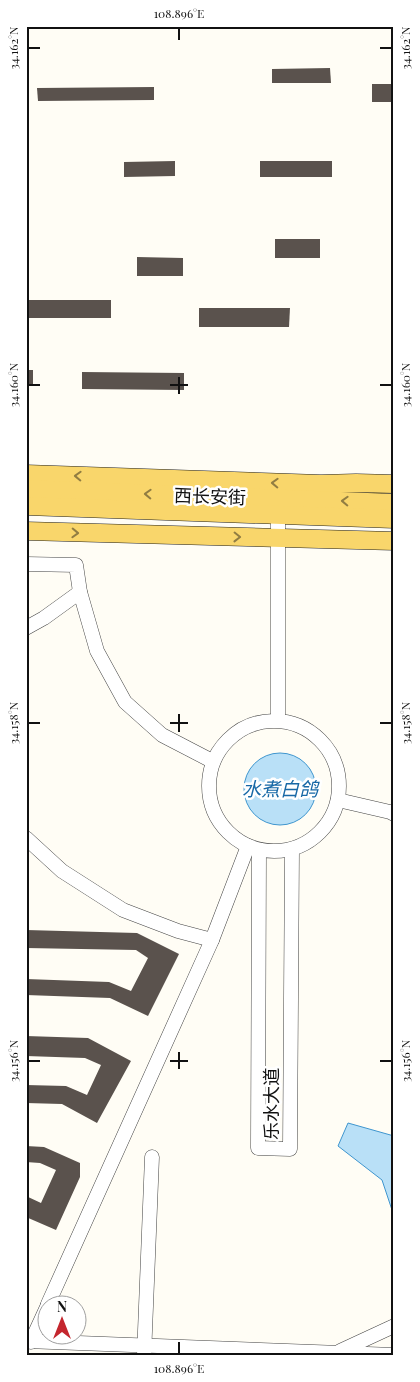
<svg xmlns="http://www.w3.org/2000/svg" width="420" height="1382" font-family="'Playfair Display','Noto Sans SC',serif">
<style>
.water{fill:#b9e0f7;stroke:#3f96cf}
.building{fill:#5a524d}
.lines{fill:none;stroke-linecap:round;stroke-linejoin:round}
.minor-casing{stroke:#444;stroke-width:15}
.major-casing{stroke:#222;stroke-width:19}
.minor{stroke:#fff;stroke-width:14}
.major{stroke:#f9d66b;stroke-width:18}
.oneway{stroke:#917d42}
.ticks{fill:none;stroke:#111;stroke-width:2}
.labels{text-anchor:middle;dominant-baseline:central;stroke-width:5;stroke-linejoin:round;paint-order:stroke}
.street-label{font-size:18px;fill:#111;stroke:#fff}
.water-label{font-size:19px;font-style:italic;fill:#1768a6;stroke:#fff}
.neatline{fill:none;stroke:#111;stroke-width:2}
.ticks-label{font-size:12px;text-anchor:middle;fill:#111}
</style>
<rect width="100%" height="100%" fill="#fffdf5"/>
<g class="water">
<circle cx="280" cy="789" r="36"/>
<path d="M 348,1123 L 394,1136 L 394,1216 L 382,1180 L 338,1146 Z"/>
</g>
<g class="building">
<path d="M 330,68 L 331,83 L 272,83 L 272,69 Z"/>
<rect x="372" y="84" width="22" height="18"/>
<path d="M 154,87 L 154,100 L 38,101 L 37,88 Z"/>
<path d="M 175,161 L 175,176 L 124,177 L 124,162 Z"/>
<rect x="260" y="161" width="72" height="16"/>
<rect x="275" y="239" width="45" height="19"/>
<path d="M 137,257 L 183,258 L 183,276 L 137,276 Z"/>
<rect x="26" y="300" width="85" height="18"/>
<path d="M 199,308 L 290,308 L 289,327 L 199,327 Z"/>
<rect x="26" y="370" width="7" height="16"/>
<path d="M 82,372 L 184,373 L 184,390 L 82,389 Z"/>
<path d="M 26,930 L 137,933 L 179,954 L 148,1016 L 110,998 L 26,995 L 26,979 L 109,982 L 131,991 L 148,958 L 136,950 L 26,948 Z"/>
<path d="M 26,1036 L 88,1038 L 131,1061 L 97,1123 L 62,1104 L 26,1103 L 26,1085 L 66,1086 L 87,1095 L 101,1065 L 85,1058 L 26,1056 Z"/>
<path d="M 26,1146 L 44,1147 L 80,1163 L 80,1177 L 56,1230 L 26,1217 L 26,1196 L 41,1203 L 56,1170 L 40,1163 L 26,1162 Z"/>
</g>
<g class="lines">
<g class="minor-casing">
<g id="minor">
<path d="M 278,505 L 278,719"/>
<path d="M 26,564 L 76,565 L 80,592 L 97,651 L 125,702 L 162,735 L 212,761"/>
<path d="M 26,628 L 44,618 L 80,592"/>
<circle cx="274" cy="786" r="65"/>
<path d="M 338,800 L 390,812 L 394,814"/>
<path d="M 26,838 L 62,871 L 123,910 L 178,931 L 212,940"/>
<path d="M 259,850 L 258,1148 L 290,1149 L 292,849"/>
<path d="M 48,1304 L 212,940 L 248,846"/>
<path d="M 26,1341 L 394,1355"/>
<path d="M 31,1342 L 48,1305"/>
<path d="M 340,1351 L 394,1326"/>
<path d="M 144,1356 L 152,1157"/>
</g>
</g>
<g class="major-casing">
<g id="major">
<path d="M 26,474 L 321,484 L 356,483 L 394,484"/>
<path d="M 26,489 L 394,503"/>
<path d="M 26,506 L 394,519"/>
<path d="M 26,531 L 394,541"/>
</g>
</g>
<use href="#minor" class="minor"/>
<use href="#major" class="major"/>
</g>
<defs><path id="oneway-chevron" d="M-2-3.5L2.5 0L-2 3.5" fill="none" stroke-width="1.6" stroke-linecap="round" stroke-linejoin="round" transform="scale(1.25)"/></defs>
<g class="oneway">
<use href="#oneway-chevron" transform="translate(78 476) rotate(-178)"/>
<use href="#oneway-chevron" transform="translate(275 483) rotate(-178)"/>
<use href="#oneway-chevron" transform="translate(148 494) rotate(-178)"/>
<use href="#oneway-chevron" transform="translate(345 501) rotate(-178)"/>
<use href="#oneway-chevron" transform="translate(75 533) rotate(2)"/>
<use href="#oneway-chevron" transform="translate(237 537) rotate(1)"/>
</g>
<path class="ticks" d="M 179,28 L 179,40M 28,48 L 40,48M 380,48 L 392,48M 179,377 L 179,394M 28,385 L 40,385M 170,385 L 188,385M 380,385 L 392,385M 179,714 L 179,732M 28,723 L 40,723M 170,723 L 188,723M 380,723 L 392,723M 179,1052 L 179,1069M 28,1061 L 40,1061M 170,1061 L 188,1061M 380,1061 L 392,1061M 179,1342 L 179,1354"/>
<g class="labels">
<g class="street-label">
<text transform="translate(210 496) rotate(2)">西长安街</text>
<text transform="translate(271 1104) rotate(-90)">乐水大道</text>
</g>
<g class="water-label">
<text x="280" y="788">水煮白鸽</text>
</g>
</g>
<rect width="420" height="1382" fill="none" stroke="#ffffff" stroke-width="55"/>
<g transform="translate(62 1320)"><circle r="24" fill="#ffffff" stroke="#a0a0a0"/>
<path d="M0-4L9 19L0 12L-9 19Z" fill="#c4262e"/>
<text y="-8" font-size="14" font-weight="bold" text-anchor="middle" fill="#111111">N</text>
</g>
<rect x="28" y="28" width="364" height="1326" class="neatline"/>
<g class="ticks-label">
<text x="179" y="18">108.896°E</text>
<text transform="translate(14 48) rotate(-90)" y="4">34.162°N</text>
<text transform="translate(406 48) rotate(-90)" y="4">34.162°N</text>
<text transform="translate(14 385) rotate(-90)" y="4">34.160°N</text>
<text transform="translate(406 385) rotate(-90)" y="4">34.160°N</text>
<text transform="translate(14 723) rotate(-90)" y="4">34.158°N</text>
<text transform="translate(406 723) rotate(-90)" y="4">34.158°N</text>
<text transform="translate(14 1061) rotate(-90)" y="4">34.156°N</text>
<text transform="translate(406 1061) rotate(-90)" y="4">34.156°N</text>
<text x="179" y="1373">108.896°E</text>
</g>
</svg>
